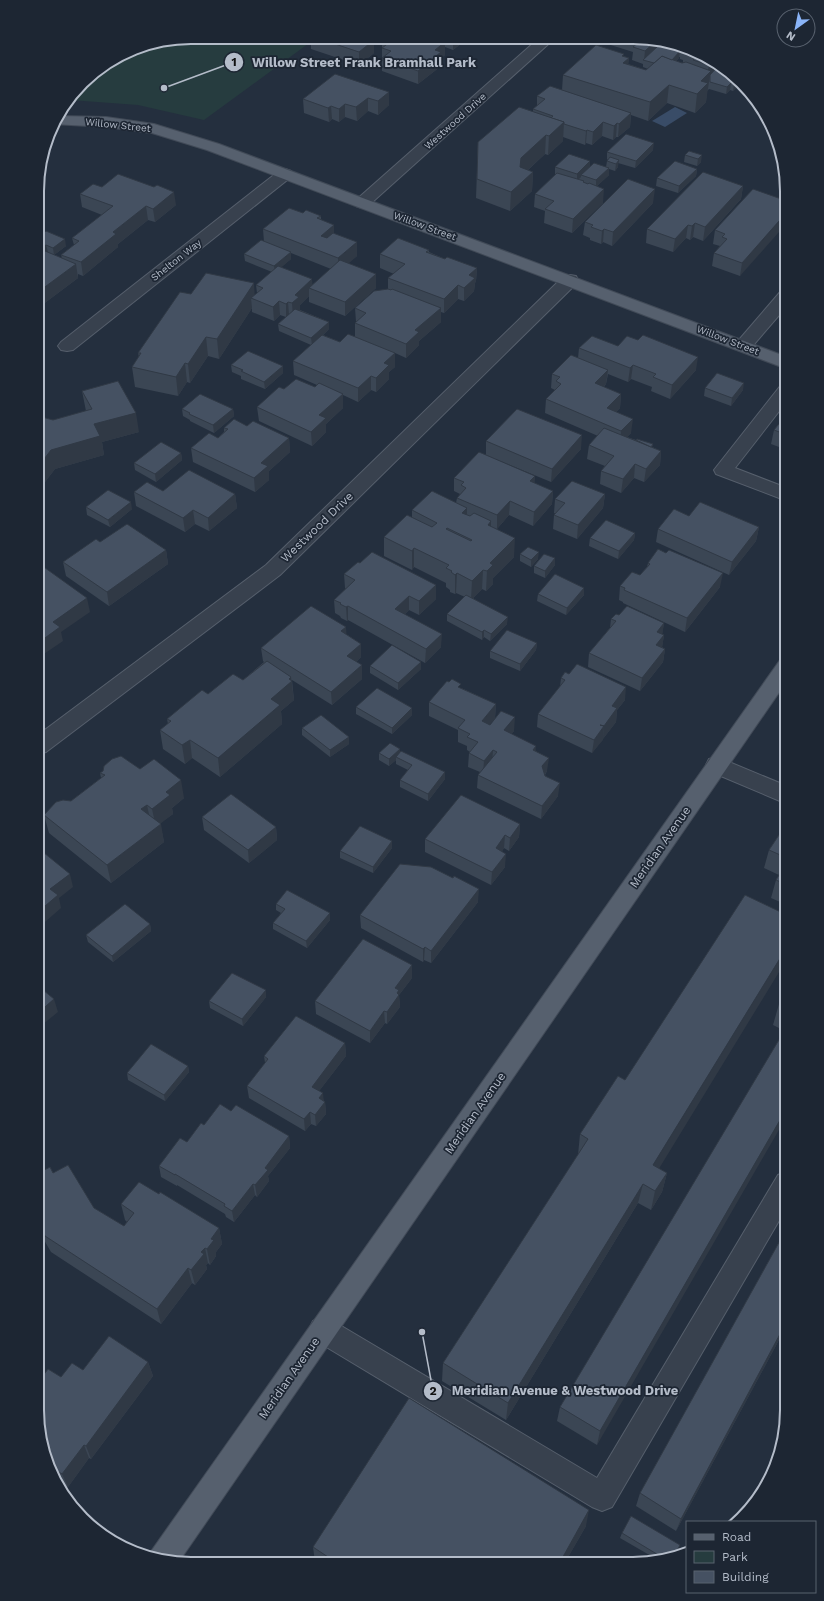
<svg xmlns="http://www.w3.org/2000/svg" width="824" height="1601" font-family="'Work Sans',sans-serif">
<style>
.green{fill:#263c3f}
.water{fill:#394c67}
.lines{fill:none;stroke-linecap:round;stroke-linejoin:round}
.minor-casing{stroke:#565f6c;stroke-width:2}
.major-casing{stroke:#414a57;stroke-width:2}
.minor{fill:#38414e;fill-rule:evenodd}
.major{fill:#56606e;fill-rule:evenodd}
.wall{fill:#3b4654;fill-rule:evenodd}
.shaded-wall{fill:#303945}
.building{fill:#455162;stroke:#303945;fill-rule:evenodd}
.labels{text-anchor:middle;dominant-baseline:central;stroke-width:3.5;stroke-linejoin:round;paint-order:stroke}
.far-street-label{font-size:10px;fill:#b4bcc9;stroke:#1d2633}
.street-label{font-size:12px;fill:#b4bcc9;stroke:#1d2633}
.rim{fill:none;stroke:#b4bcc9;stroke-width:2}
.leader{fill:none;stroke:#b4bcc9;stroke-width:1.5}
.callout-dot{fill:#b4bcc9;stroke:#1d2633;stroke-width:1.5}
.mark-label{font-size:12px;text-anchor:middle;font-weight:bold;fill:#111}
.callout-label{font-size:13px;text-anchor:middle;font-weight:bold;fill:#b4bcc9;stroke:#1d2633;stroke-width:3.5;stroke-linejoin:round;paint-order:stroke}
</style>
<rect width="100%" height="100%" fill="#242f3e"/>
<path class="green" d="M 191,37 L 316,38 L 204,120 L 138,105 L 70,100 L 89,75 L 132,49 Z"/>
<path class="water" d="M 675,107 L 687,113 L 665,127 L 652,121 Z"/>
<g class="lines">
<g class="minor-casing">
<g id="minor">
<path d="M 538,39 L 554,39 L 368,206 L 362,208 L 356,206 L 354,203 L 356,200 Z"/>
<path d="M 285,169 L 291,171 L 293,174 L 291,177 L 73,350 L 67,351 L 61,350 L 58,346 L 61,342 L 279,171 Z"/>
<path d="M 570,275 L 576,276 L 578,280 L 576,284 L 280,575 L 46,752 L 38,754 L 38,735 L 266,565 L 564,276 Z"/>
<path d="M 787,290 L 787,306 L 750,349 L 744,350 L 738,349 L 735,345 L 738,341 L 781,291 Z"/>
<path d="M 787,383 L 787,401 L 735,468 L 787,488 L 787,501 L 716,474 L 714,470 L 781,385 Z"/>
<path d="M 717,757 L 787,786 L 787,804 L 709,771 L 706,765 L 709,759 Z"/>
<path d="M 787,1171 L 787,1207 L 612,1507 L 602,1511 L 592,1507 L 313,1339 L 309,1330 L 313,1321 L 323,1317 L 333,1321 L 597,1478 L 778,1175 Z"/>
</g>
</g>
<g class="major-casing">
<g id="major">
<path d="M 59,116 L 106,117 L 154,124 L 219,144 L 787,357 L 787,369 L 207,150 L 152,133 L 106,127 L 53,124 Z"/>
<path d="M 787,657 L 787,681 L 178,1563 L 171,1563 L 149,1556 L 152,1550 L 780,660 Z"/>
</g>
</g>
<use href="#minor" class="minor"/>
<use href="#major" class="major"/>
</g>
<g class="wall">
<path d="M 311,38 L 368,38 L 374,40 L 374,53 L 359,65 L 311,49 Z"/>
<path d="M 382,38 L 467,39 L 453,50 L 445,47 L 445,55 L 441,58 L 441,66 L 418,84 L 382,71 Z"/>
<path d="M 601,40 L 658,40 L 658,46 L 678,50 L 678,45 L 701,53 L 734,75 L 741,83 L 733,91 L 730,90 L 726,94 L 709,89 L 707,91 L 706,102 L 695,113 L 667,103 L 648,121 L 631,115 L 630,127 L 618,137 L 616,137 L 613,140 L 602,136 L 592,145 L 586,143 L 585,145 L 563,137 L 563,141 L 548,155 L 545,154 L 528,170 L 533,172 L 532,191 L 510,211 L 476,198 L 478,142 L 533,112 L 533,109 L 537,106 L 537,96 L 562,90 L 563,75 L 624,54 L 623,56 L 629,58 L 628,64 L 646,70 L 648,69 L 643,67 L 643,64 L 632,60 L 633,52 L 601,42 ZM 679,57 L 680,57 L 680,59 L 683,60 L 683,62 L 685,63 L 682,63 L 676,61 L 679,58 Z"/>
<path d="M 389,92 L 389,105 L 378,115 L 368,111 L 357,121 L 345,117 L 339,122 L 332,119 L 329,122 L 304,113 L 303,99 Z"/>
<path d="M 653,150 L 635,168 L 618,163 L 618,167 L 615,171 L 609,169 L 609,175 L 597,186 L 603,203 L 572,233 L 544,223 L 545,211 L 534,207 L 535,194 L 556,174 L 555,174 L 555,167 L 606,167 L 607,161 L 608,160 L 607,159 L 607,152 Z"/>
<path d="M 689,151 L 701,162 L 697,166 L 684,162 L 685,155 Z"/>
<path d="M 697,169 L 696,176 L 678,193 L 656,186 L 657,178 Z"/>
<path d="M 743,186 L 741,199 L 703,241 L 693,237 L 690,240 L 686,238 L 673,252 L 646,243 L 647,229 Z"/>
<path d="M 102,187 L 176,205 L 155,222 L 148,220 L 118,244 L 118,247 L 83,276 L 78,274 L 78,278 L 38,308 L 38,237 L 66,246 L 54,255 L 47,252 L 62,258 L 61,255 L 74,245 L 72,238 L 102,215 L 82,207 L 80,194 Z"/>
<path d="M 787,201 L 740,276 L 712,266 L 714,253 L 720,246 L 713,244 L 715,230 Z"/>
<path d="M 653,203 L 612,246 L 603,242 L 601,244 L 590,240 L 590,238 L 583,235 L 585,222 Z"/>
<path d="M 303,213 L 321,216 L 321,220 L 357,256 L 348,263 L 376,288 L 345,316 L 309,302 L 309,296 L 300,305 L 300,310 L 329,322 L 329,329 L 323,335 L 340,342 L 355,336 L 355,323 L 356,322 L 355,308 L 388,289 L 388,278 L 394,274 L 380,268 L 380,254 L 429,250 L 429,252 L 445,259 L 477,268 L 476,281 L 475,283 L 474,291 L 464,301 L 458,299 L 444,313 L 441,312 L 441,322 L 419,341 L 419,345 L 406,358 L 395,353 L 395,367 L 389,372 L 389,379 L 376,392 L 371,390 L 358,402 L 343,395 L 343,408 L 326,424 L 326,432 L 312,446 L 259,421 L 257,407 L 284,389 L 315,387 L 317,385 L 294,375 L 293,361 L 311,345 L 279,331 L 278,324 L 286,317 L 280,315 L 274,321 L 252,312 L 252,308 L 219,359 L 208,356 L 190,383 L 187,382 L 178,396 L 135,387 L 132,367 L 139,357 L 138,353 L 191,294 L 255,295 L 257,293 L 256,285 L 272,272 L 245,261 L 244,254 L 264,242 L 263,229 ZM 291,253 L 331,269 L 312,285 L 281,267 L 291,259 Z"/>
<path d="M 618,346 L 696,370 L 670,399 L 651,391 L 652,387 L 631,379 L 628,382 L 608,374 L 606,384 L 604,387 L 621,394 L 620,408 L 616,412 L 631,433 L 627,437 L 636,440 L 653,444 L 652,447 L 661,451 L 660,465 L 644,482 L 634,478 L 621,493 L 600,484 L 601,471 L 605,466 L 587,459 L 589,445 L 598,436 L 545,413 L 546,399 L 555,390 L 551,388 L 552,374 L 578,358 L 579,348 Z"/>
<path d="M 231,365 L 283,366 L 283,373 L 265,389 L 241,379 L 241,376 L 232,372 Z"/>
<path d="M 705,388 L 743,390 L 731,406 L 704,396 Z"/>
<path d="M 82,391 L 139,432 L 102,442 L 104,455 L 55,469 L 38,491 L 38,416 L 53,420 L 86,411 Z"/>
<path d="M 182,409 L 233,409 L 234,416 L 214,433 L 190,421 L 190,420 L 183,416 Z"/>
<path d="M 787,414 L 787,450 L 771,444 L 774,430 Z"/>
<path d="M 247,426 L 289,438 L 290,452 L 269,471 L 269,480 L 255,492 L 193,462 L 191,448 L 218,438 L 224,432 L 224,428 Z"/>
<path d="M 486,441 L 581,449 L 551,482 L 488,456 L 535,476 L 534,483 L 553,491 L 552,504 L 533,526 L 509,515 L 497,529 L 514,557 L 493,578 L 493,584 L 486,591 L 482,589 L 473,598 L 507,624 L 490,641 L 484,637 L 482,640 L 447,621 L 447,614 L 465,597 L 456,593 L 455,594 L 450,592 L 450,590 L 446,587 L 446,583 L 414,567 L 412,570 L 384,556 L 384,537 L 412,517 L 412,510 L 456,503 L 457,498 L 460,494 L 454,491 L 454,478 L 486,455 Z"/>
<path d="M 181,453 L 182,460 L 156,482 L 135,470 L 134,463 Z"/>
<path d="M 163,491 L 235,494 L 237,508 L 209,531 L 195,524 L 185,532 L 136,506 L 134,492 Z"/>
<path d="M 605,494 L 603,508 L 577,539 L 553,529 L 554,515 L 556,514 L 554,513 L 555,499 Z"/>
<path d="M 86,507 L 132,509 L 110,527 L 87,515 Z"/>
<path d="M 689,516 L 759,527 L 756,541 L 729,575 L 656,542 L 658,529 Z"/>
<path d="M 635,533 L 634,540 L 618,559 L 589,546 L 590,538 Z"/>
<path d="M 166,550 L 168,564 L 109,606 L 66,576 L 63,562 Z"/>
<path d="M 520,554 L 538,559 L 531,567 L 520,561 Z"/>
<path d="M 555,558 L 555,565 L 545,578 L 534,573 L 534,566 Z"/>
<path d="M 360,563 L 436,585 L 436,599 L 419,615 L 409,610 L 405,614 L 441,647 L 425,663 L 348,620 L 347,621 L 341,618 L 340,616 L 335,613 L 334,600 L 346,589 L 345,588 L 344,574 Z"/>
<path d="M 648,563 L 720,587 L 685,632 L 623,603 L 623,602 L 619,600 L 620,586 L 640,575 L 647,567 Z"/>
<path d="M 584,588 L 584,595 L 566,615 L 537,601 L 538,594 Z"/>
<path d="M 619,615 L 664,623 L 662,634 L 664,635 L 662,647 L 665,649 L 663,662 L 640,691 L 588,667 L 589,653 L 610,628 L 611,619 Z"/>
<path d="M 346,627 L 346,634 L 361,644 L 361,657 L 356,662 L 362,679 L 332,705 L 292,680 L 294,700 L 281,711 L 282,724 L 220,777 L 192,758 L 185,764 L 163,749 L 160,730 L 168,724 L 167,719 L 208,694 L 243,680 L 264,662 L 263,661 L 261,648 Z"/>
<path d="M 537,643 L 536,650 L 520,671 L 490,658 L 490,651 Z"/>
<path d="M 370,666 L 421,669 L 398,690 L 370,673 Z"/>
<path d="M 561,678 L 625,700 L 617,710 L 616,722 L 592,753 L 537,727 L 538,714 L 560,687 Z"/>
<path d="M 461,688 L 496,704 L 495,718 L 490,724 L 514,731 L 511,734 L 536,751 L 547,771 L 545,775 L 558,796 L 541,819 L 477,788 L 478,775 L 480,772 L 468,767 L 469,753 L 470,752 L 467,750 L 467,746 L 458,742 L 458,730 L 429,716 L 429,702 Z"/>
<path d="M 356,707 L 412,715 L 392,734 L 356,714 Z"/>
<path d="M 302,728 L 349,744 L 330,757 L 302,735 Z"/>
<path d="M 400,749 L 400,753 L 445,779 L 428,801 L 400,787 L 400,780 L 408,770 L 396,764 L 396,760 L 389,766 L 379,760 L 379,753 Z"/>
<path d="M 140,769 L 184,798 L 172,808 L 173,814 L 160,823 L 164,842 L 111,883 L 49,833 L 44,815 L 71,801 L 101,778 L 100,773 Z"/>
<path d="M 202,817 L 276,827 L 277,840 L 249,863 L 204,830 Z"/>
<path d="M 787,823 L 787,905 L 771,898 L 776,880 L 779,875 L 764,868 L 769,850 Z"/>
<path d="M 520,824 L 519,837 L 509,851 L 504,848 L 502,851 L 505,867 L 491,885 L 425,852 L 425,839 Z"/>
<path d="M 392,841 L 392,848 L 373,873 L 340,858 L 340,851 Z"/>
<path d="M 453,878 L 478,902 L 431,963 L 424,960 L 423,962 L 361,928 L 360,915 Z"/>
<path d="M 276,904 L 330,920 L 307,948 L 273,929 L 273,923 L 281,913 L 276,910 Z"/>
<path d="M 150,924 L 151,931 L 113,962 L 88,942 L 86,935 Z"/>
<path d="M 412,978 L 399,995 L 400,1007 L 387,1024 L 385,1023 L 370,1043 L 316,1014 L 315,1001 Z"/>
<path d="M 787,992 L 787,1032 L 773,1025 L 779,1004 Z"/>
<path d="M 266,997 L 243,1026 L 210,1008 L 209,1001 Z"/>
<path d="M 787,1035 L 597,1445 L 557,1421 L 560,1407 Z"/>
<path d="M 345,1043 L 346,1056 L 319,1091 L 324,1101 L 325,1102 L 326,1114 L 316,1126 L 311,1124 L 305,1131 L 249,1098 L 247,1086 L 265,1063 L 264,1056 Z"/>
<path d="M 188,1066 L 189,1072 L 165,1101 L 128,1080 L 127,1073 Z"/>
<path d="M 231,1111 L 289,1136 L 290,1148 L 268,1176 L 269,1181 L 257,1197 L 255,1195 L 234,1222 L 226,1217 L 225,1214 L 177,1185 L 177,1186 L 161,1177 L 159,1166 L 187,1142 L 204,1125 Z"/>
<path d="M 580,1134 L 659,1169 L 667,1173 L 662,1192 L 651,1210 L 638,1203 L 506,1420 L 442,1381 L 443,1363 L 578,1155 Z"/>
<path d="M 53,1173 L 94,1208 L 124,1226 L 127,1222 L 125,1220 L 121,1204 L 219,1228 L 222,1244 L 216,1252 L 216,1256 L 210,1265 L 208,1263 L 206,1265 L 207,1269 L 195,1285 L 192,1283 L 161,1324 L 51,1252 L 37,1228 L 37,1174 Z"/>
<path d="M 787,1228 L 787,1325 L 676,1531 L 636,1506 L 640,1493 Z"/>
<path d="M 148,1362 L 153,1376 L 91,1459 L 89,1458 L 68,1487 L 55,1478 L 45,1459 L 42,1377 L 61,1377 L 83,1370 Z"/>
<path d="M 785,1426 L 778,1455 L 773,1452 Z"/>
<path d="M 586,1526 L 564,1564 L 317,1563 L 315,1562 L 313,1547 Z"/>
<path d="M 622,1533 L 679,1550 L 675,1557 L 658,1560 L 620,1538 Z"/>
</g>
<g class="shaded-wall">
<path d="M 453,39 L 467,39 L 453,50 Z"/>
<path d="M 374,40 L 374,53 L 359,65 L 359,52 Z"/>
<path d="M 644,40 L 658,40 L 657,51 L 644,60 L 645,51 Z"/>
<path d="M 445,42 L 445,55 L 441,58 L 441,66 L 418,84 L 418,71 L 435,50 Z"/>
<path d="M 680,51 L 679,58 L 668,69 L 669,62 Z"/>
<path d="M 629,58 L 627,77 L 623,63 Z"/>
<path d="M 713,61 L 720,65 L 710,75 L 706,102 L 695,113 L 697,94 L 701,81 L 707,75 L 709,65 Z"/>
<path d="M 738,80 L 741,83 L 733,91 L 734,84 Z"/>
<path d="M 731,83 L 730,90 L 726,94 L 727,87 Z"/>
<path d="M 669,85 L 667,103 L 648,121 L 650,102 Z"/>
<path d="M 389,92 L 389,105 L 378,115 L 378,101 Z"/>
<path d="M 368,98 L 368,111 L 357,121 L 356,107 Z"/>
<path d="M 345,104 L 345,117 L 339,122 L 339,109 Z"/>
<path d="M 331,106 L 332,119 L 329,122 L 328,108 Z"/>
<path d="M 631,113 L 630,127 L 618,137 L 619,124 Z"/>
<path d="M 564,122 L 563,141 L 548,155 L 549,136 Z"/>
<path d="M 603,122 L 602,136 L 592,145 L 593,132 Z"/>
<path d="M 617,123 L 616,137 L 613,140 L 614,126 Z"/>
<path d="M 587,130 L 586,143 L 585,145 L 586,131 Z"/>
<path d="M 546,135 L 545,154 L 520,177 L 533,172 L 532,191 L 510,211 L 511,192 L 521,158 Z"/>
<path d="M 654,143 L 653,150 L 635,168 L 636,161 Z"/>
<path d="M 702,155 L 701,162 L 697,166 L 698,159 Z"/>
<path d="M 619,160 L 618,167 L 615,171 L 616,164 Z"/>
<path d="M 590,161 L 590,168 L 581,175 L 581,177 L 577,181 L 577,174 Z"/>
<path d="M 609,168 L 609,175 L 596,187 L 596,180 Z"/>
<path d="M 697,169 L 696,176 L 678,193 L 679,186 Z"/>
<path d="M 743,186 L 741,199 L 703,241 L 705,227 Z"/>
<path d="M 604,189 L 603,203 L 572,233 L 573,219 Z"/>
<path d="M 655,189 L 653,203 L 612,246 L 613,232 Z"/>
<path d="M 174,192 L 176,205 L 155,222 L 153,209 Z"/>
<path d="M 146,206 L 148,220 L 118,244 L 118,247 L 83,276 L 81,262 L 113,232 Z"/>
<path d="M 787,212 L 787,223 L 740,276 L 742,263 Z"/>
<path d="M 695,223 L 693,237 L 690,240 L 692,226 Z"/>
<path d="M 334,225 L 334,238 L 322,249 L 321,236 Z"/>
<path d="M 688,225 L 686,238 L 673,252 L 675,239 Z"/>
<path d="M 604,229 L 603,242 L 601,244 L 602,231 Z"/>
<path d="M 65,239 L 66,246 L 54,255 L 53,248 Z"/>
<path d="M 357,242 L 357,256 L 339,272 L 338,258 Z"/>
<path d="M 46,245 L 48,252 L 43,255 L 41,248 Z"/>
<path d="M 291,252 L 291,259 L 275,273 L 274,266 Z"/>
<path d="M 76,264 L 78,278 L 38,308 L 38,292 Z"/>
<path d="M 477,268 L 476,281 L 475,283 L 474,291 L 464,301 L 464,288 L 469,275 Z"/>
<path d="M 376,274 L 376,288 L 345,316 L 345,302 Z"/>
<path d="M 312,279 L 313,290 L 309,288 L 309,296 L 300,305 L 300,311 L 293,317 L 292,303 L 295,295 Z"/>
<path d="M 254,283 L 255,300 L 251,298 L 252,308 L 219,359 L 217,339 Z"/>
<path d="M 458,285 L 458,299 L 444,313 L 444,299 Z"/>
<path d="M 279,301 L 280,315 L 274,321 L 273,307 Z"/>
<path d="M 288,302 L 289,315 L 286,318 L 286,304 Z"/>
<path d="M 441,308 L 441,322 L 419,341 L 419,345 L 406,358 L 406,344 L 415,330 Z"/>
<path d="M 329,322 L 329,329 L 312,345 L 311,338 Z"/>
<path d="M 206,337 L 208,356 L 190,383 L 188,364 Z"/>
<path d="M 395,353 L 395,367 L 389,372 L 389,379 L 376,392 L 376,378 L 384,363 Z"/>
<path d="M 698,357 L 696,370 L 670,399 L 672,385 Z"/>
<path d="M 185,363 L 187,382 L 178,396 L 176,377 Z"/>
<path d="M 633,365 L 631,379 L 628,382 L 630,368 Z"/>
<path d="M 283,366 L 283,373 L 265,389 L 264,382 Z"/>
<path d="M 608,370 L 606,384 L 594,397 L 595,383 Z"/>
<path d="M 371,376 L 371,390 L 358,402 L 358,388 Z"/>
<path d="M 744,383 L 743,390 L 731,406 L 732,398 Z"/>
<path d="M 343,394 L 343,408 L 326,424 L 326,432 L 312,446 L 311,432 L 319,415 Z"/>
<path d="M 621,394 L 620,408 L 606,422 L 607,408 Z"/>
<path d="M 233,409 L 234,416 L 214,433 L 213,425 Z"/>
<path d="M 136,413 L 139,432 L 102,442 L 104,455 L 55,469 L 38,491 L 38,467 L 51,450 L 94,424 Z"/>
<path d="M 633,419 L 631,433 L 620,445 L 621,431 Z"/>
<path d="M 582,435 L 581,449 L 551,482 L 552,469 Z"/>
<path d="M 289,438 L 290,452 L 269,471 L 269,480 L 255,492 L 254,478 L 261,463 Z"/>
<path d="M 661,451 L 660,465 L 644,482 L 646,469 Z"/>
<path d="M 181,453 L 182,460 L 156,482 L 155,474 Z"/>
<path d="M 635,464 L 634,478 L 621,493 L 623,479 Z"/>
<path d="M 535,476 L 534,489 L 530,481 Z"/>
<path d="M 553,491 L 552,504 L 533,526 L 534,512 Z"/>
<path d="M 235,494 L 237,508 L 209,531 L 208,518 Z"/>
<path d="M 605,494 L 603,508 L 577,539 L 578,525 Z"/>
<path d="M 510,501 L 509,515 L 497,529 L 497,515 Z"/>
<path d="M 131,502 L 132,509 L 110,527 L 108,520 Z"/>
<path d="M 467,508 L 467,527 L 462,513 Z"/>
<path d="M 193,510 L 195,524 L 185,532 L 183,518 Z"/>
<path d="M 491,521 L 491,540 L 488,525 Z"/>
<path d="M 759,527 L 756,541 L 729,575 L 732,562 Z"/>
<path d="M 635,533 L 634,540 L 618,559 L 619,551 Z"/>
<path d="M 515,538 L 514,557 L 493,578 L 493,584 L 486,591 L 487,571 L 490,563 Z"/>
<path d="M 414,548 L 414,567 L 412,570 L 412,551 Z"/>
<path d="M 166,550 L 168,564 L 109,606 L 107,592 Z"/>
<path d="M 539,552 L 538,559 L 531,567 L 531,560 Z"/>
<path d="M 555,558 L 555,565 L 545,578 L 545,571 Z"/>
<path d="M 483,570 L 482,589 L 471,600 L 472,581 Z"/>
<path d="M 457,573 L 456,593 L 455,594 L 455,575 Z"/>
<path d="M 723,573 L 720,587 L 685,632 L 687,618 Z"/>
<path d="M 436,585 L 436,599 L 419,615 L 419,601 Z"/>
<path d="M 584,588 L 584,595 L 566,615 L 567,608 Z"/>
<path d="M 409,596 L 409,610 L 396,622 L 395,609 Z"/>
<path d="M 87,598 L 90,612 L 61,632 L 63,641 L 38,658 L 38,643 L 53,622 Z"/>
<path d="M 348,606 L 348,620 L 347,621 L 346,607 Z"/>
<path d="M 508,617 L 507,624 L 490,641 L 491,634 Z"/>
<path d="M 664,623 L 662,637 L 664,635 L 662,648 L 654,658 L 657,632 Z"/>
<path d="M 346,627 L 347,641 L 341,631 Z"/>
<path d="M 484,630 L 484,637 L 482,640 L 482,632 Z"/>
<path d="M 442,634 L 441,647 L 425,663 L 426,649 Z"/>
<path d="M 537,643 L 536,650 L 520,671 L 520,664 Z"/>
<path d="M 361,644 L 361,657 L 347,670 L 347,656 Z"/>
<path d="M 665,649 L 663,662 L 640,691 L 642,678 Z"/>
<path d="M 421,662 L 421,669 L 398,690 L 398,683 Z"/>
<path d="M 362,665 L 362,679 L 332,705 L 331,692 Z"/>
<path d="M 291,677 L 294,700 L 281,711 L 282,724 L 220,777 L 218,758 Z"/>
<path d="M 626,687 L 625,700 L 617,710 L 616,722 L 603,739 L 604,726 L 612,706 Z"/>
<path d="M 496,704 L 495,718 L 482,734 L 482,721 Z"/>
<path d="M 412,708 L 412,715 L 392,734 L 392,728 Z"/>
<path d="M 515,717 L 514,731 L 503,744 L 504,730 Z"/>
<path d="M 604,726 L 603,740 L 592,753 L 594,740 Z"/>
<path d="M 349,737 L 349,744 L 330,757 L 330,750 Z"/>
<path d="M 190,740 L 192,758 L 185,764 L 182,745 Z"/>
<path d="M 536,746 L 535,759 L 533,750 Z"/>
<path d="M 400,749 L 400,756 L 396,757 L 396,760 L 389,766 L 389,759 Z"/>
<path d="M 493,750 L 492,763 L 483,774 L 484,761 Z"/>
<path d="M 549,758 L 547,771 L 541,780 L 542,766 Z"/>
<path d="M 445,772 L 445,779 L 428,801 L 428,794 Z"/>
<path d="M 181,780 L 184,798 L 172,808 L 173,814 L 156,827 L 152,809 L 166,792 Z"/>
<path d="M 560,783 L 558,796 L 541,819 L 542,806 Z"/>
<path d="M 147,805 L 151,824 L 141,809 Z"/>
<path d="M 161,824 L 164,842 L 111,883 L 107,865 Z"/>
<path d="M 520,824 L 519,837 L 509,851 L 510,838 Z"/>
<path d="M 276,827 L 277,840 L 249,863 L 248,850 Z"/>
<path d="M 505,835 L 504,848 L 495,861 L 496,848 Z"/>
<path d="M 392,841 L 392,848 L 373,873 L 373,867 Z"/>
<path d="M 506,854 L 505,867 L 491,885 L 492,872 Z"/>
<path d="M 70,874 L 73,887 L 59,898 L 61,908 L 38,928 L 38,912 L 50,889 Z"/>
<path d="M 479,889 L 478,902 L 431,963 L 431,951 Z"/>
<path d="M 330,913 L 330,920 L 307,948 L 306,941 Z"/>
<path d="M 150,924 L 151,931 L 113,962 L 112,956 Z"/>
<path d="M 425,947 L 424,960 L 423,962 L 423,949 Z"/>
<path d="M 787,947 L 787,959 L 649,1185 L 653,1165 Z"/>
<path d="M 412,965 L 412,978 L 399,995 L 400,1007 L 387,1024 L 387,1012 L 395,988 Z"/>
<path d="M 266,990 L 266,997 L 243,1026 L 242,1019 Z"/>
<path d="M 54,999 L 58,1012 L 37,1029 L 37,1014 Z"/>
<path d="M 384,1011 L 385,1023 L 370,1043 L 370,1031 Z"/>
<path d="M 345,1043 L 346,1056 L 313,1099 L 312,1087 Z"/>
<path d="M 188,1066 L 189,1072 L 165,1101 L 164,1095 Z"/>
<path d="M 323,1093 L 324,1103 L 325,1102 L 326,1114 L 316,1126 L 315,1115 L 319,1098 Z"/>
<path d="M 787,1108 L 787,1116 L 597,1445 L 600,1431 Z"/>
<path d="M 310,1112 L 311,1124 L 305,1131 L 304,1119 Z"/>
<path d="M 289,1136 L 290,1148 L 268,1176 L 269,1181 L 257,1197 L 255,1185 L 265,1168 Z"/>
<path d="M 667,1173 L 662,1192 L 651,1210 L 655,1191 Z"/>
<path d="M 253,1184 L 255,1195 L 234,1222 L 232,1211 Z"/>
<path d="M 643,1184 L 638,1203 L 506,1420 L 508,1403 Z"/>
<path d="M 219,1228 L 222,1244 L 216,1252 L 216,1256 L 210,1265 L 207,1249 L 211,1239 Z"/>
<path d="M 205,1248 L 208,1263 L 206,1265 L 207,1269 L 195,1285 L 191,1270 L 201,1252 Z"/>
<path d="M 188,1268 L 192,1283 L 161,1324 L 157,1309 Z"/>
<path d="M 787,1321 L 787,1325 L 676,1531 L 681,1519 Z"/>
<path d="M 148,1362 L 153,1376 L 91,1459 L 86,1446 Z"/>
<path d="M 84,1445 L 89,1458 L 68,1487 L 62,1474 Z"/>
<path d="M 589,1510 L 586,1526 L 564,1564 L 559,1564 Z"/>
</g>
<g class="building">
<path d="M 317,38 L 368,38 L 374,40 L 359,52 Z"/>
<path d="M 392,38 L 434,39 L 445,42 L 435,50 L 441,52 L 418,71 L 382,58 L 391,51 L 382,48 L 394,39 Z"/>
<path d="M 636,40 L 644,40 L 647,42 L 653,40 L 657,40 L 645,51 L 633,47 L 640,41 Z"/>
<path d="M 596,45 L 624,54 L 622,56 L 629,58 L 623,63 L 646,70 L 662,56 L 682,63 L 686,62 L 711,71 L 701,81 L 708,83 L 697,94 L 669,85 L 650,102 L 563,75 Z"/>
<path d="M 659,45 L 680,51 L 672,60 L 662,56 L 654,63 L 643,60 Z"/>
<path d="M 684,48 L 685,48 L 701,53 L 713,61 L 709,65 L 693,60 L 700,53 Z"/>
<path d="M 719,65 L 734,75 L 738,80 L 734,84 L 731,83 L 727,87 L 710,82 L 710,75 Z"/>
<path d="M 335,74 L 389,92 L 378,101 L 368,98 L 356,107 L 345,104 L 339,109 L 331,106 L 328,108 L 303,99 Z"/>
<path d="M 550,86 L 631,113 L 619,124 L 617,123 L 614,126 L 603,122 L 593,132 L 587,130 L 586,131 L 564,124 L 564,122 L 551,118 L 553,116 L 533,109 L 545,99 L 537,96 Z"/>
<path d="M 519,107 L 564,122 L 549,136 L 546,135 L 521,158 L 520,167 L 533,172 L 511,192 L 477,179 L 478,142 Z"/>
<path d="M 626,134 L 654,143 L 636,161 L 607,152 Z"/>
<path d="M 689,151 L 702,155 L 698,159 L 685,155 Z"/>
<path d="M 569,154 L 590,161 L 577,174 L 555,167 Z"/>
<path d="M 610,157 L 619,160 L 616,164 L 607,161 Z"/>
<path d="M 675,161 L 697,169 L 679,186 L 657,178 Z"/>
<path d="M 594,163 L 609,168 L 596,180 L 581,175 Z"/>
<path d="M 703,172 L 743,186 L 705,227 L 695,223 L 692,226 L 688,225 L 675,239 L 647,229 Z"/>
<path d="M 557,173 L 584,181 L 583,182 L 588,184 L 589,183 L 604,189 L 573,219 L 545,209 L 554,201 L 535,194 Z"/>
<path d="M 118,174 L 154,187 L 157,185 L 174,192 L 153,209 L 146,206 L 113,232 L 116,234 L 81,262 L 61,255 L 79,241 L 72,238 L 113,206 L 80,194 L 93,184 L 102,187 Z"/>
<path d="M 628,179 L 655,189 L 613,232 L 604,229 L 602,231 L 591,227 L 593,225 L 585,222 Z"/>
<path d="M 753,189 L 787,201 L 787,212 L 742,263 L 714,253 L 727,239 L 722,237 L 725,234 L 715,230 Z"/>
<path d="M 289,208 L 303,213 L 306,210 L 321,216 L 317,218 L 334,225 L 321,236 L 327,238 L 333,233 L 357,242 L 338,258 L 263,229 Z"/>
<path d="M 46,231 L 65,239 L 53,248 L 46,245 L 41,248 L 38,247 L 38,237 Z"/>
<path d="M 398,238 L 429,250 L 426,252 L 445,259 L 447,257 L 477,268 L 469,275 L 475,278 L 464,288 L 458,285 L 444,299 L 388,278 L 405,264 L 380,254 Z"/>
<path d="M 261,240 L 291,252 L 274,266 L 244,254 Z"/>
<path d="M 38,248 L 76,264 L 38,292 Z"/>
<path d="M 340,260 L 376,274 L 345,302 L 309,288 Z"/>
<path d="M 278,266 L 312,279 L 295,295 L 299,297 L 292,303 L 288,302 L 286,304 L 279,301 L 273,307 L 251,298 L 263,288 L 256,285 Z"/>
<path d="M 206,273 L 254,283 L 217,339 L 206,337 L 188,364 L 185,363 L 176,377 L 132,367 L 141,353 L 138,353 L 180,292 L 191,294 Z"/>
<path d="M 388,289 L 391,290 L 392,289 L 441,308 L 415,330 L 419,332 L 406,344 L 355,323 L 366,313 L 355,308 L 374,291 Z"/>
<path d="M 295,309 L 329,322 L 311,338 L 278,324 Z"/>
<path d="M 348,334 L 395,353 L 384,363 L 389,365 L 376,378 L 371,376 L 358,388 L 293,361 L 322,335 L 340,342 Z"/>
<path d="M 643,335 L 698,357 L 672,385 L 653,377 L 656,374 L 633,365 L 630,368 L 579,348 L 592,336 L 618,346 L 627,336 L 638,340 Z"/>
<path d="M 248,351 L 283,366 L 264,382 L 241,371 L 243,370 L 231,365 Z"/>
<path d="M 571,355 L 608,370 L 595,383 L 621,394 L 607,408 L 633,419 L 621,431 L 546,399 L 561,384 L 556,381 L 560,377 L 552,374 Z"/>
<path d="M 717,373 L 744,383 L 732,398 L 705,388 Z"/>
<path d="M 296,379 L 315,387 L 319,383 L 343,394 L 319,415 L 326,418 L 311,432 L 257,407 L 279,387 L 284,389 Z"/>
<path d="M 118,381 L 136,413 L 94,424 L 100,436 L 51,450 L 38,467 L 38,416 L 53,420 L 92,409 L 82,391 Z"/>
<path d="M 200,394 L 233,409 L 213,425 L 189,414 L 190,413 L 182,409 Z"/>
<path d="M 517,409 L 582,435 L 552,469 L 486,441 Z"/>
<path d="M 787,414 L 787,435 L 774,430 Z"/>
<path d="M 234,419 L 247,426 L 253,421 L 289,438 L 261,463 L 268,466 L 254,478 L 191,448 L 209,433 L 218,438 L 228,429 L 224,428 Z"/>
<path d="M 604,428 L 661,451 L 646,469 L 635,464 L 623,479 L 601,471 L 614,456 L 589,445 Z"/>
<path d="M 637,439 L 653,444 L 651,447 L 636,440 Z"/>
<path d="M 161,442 L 181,453 L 155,474 L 134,463 Z"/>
<path d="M 479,452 L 535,476 L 530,481 L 553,491 L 534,512 L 510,501 L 497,515 L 457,498 L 466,488 L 461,485 L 464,482 L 454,478 Z"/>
<path d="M 189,470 L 235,494 L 208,518 L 193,510 L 183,518 L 134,492 L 147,482 L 163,491 Z"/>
<path d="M 572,481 L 605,494 L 578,525 L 554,515 L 565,503 L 555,499 Z"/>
<path d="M 108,490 L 131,502 L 108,520 L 86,507 Z"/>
<path d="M 432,491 L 467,508 L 462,513 L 470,516 L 474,513 L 491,521 L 488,525 L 515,538 L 490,563 L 493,565 L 487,571 L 483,570 L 472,581 L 457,573 L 455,575 L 451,572 L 452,571 L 446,568 L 449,565 L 414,548 L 412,551 L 384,537 L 407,515 L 432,527 L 437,523 L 412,510 ZM 447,528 L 472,540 L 471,541 L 446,529 Z"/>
<path d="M 700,502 L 759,527 L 732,562 L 658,529 L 674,509 L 689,516 Z"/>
<path d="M 606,520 L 635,533 L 619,551 L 590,538 Z"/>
<path d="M 127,524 L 166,550 L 107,592 L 63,562 L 96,539 L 100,542 Z"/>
<path d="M 528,547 L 539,552 L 531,560 L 520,554 Z"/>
<path d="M 658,549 L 666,553 L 669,550 L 723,573 L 687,618 L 624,590 L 625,588 L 620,586 L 632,572 L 640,575 L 650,564 L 648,563 Z"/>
<path d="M 372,552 L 436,585 L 419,601 L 409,596 L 395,609 L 442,634 L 426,649 L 348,606 L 346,607 L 340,604 L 341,603 L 334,600 L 355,580 L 344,574 L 358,562 L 360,563 Z"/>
<path d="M 544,554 L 555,558 L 545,571 L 534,566 Z"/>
<path d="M 41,565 L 87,598 L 53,622 L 60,627 L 38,643 L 38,567 Z"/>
<path d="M 555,574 L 584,588 L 567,608 L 538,594 Z"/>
<path d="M 466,595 L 508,617 L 491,634 L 484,630 L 482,632 L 447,614 Z"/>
<path d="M 311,606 L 346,627 L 341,631 L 361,644 L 347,656 L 362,665 L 331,692 L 261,648 Z"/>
<path d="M 627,606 L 664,623 L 657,632 L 664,635 L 656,645 L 665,649 L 642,678 L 589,653 L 616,621 L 611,619 L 616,614 L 619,615 Z"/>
<path d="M 507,630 L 537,643 L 520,664 L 490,651 Z"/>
<path d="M 392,645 L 421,662 L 398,683 L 370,666 Z"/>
<path d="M 267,661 L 291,677 L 289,679 L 292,681 L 271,699 L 280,705 L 218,758 L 190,740 L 182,745 L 160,730 L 171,721 L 167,719 L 202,690 L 208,694 L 233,674 L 243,680 Z"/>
<path d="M 577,664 L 626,687 L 612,706 L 617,708 L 604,726 L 600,725 L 604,726 L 594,740 L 538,714 L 565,680 L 561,678 L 565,672 L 569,674 Z"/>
<path d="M 452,679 L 461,684 L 458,687 L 496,704 L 482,721 L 490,725 L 501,711 L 515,717 L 504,730 L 536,746 L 533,750 L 549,758 L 542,766 L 545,776 L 560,783 L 542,806 L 478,775 L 497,752 L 493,750 L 484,761 L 469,753 L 478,742 L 467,737 L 470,734 L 458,728 L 465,720 L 429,702 L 447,681 L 449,682 Z"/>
<path d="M 377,688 L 412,708 L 392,728 L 356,707 Z"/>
<path d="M 321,715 L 349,737 L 330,750 L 302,728 Z"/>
<path d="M 390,743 L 400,749 L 389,759 L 379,753 Z"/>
<path d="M 401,751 L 445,772 L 428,794 L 400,780 L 412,765 L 396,757 Z"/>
<path d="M 121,756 L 140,769 L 154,759 L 181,780 L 166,792 L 170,795 L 152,809 L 147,805 L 141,809 L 161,824 L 107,865 L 44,815 L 56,802 L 63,800 L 71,801 L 105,775 L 100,773 L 103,771 L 104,766 L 112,759 Z"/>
<path d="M 231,794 L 276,827 L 248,850 L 202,817 Z"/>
<path d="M 461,795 L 520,824 L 510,838 L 505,835 L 496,848 L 506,854 L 492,872 L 425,839 Z"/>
<path d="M 787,823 L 787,858 L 769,850 Z"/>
<path d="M 360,826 L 392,841 L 373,867 L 340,851 Z"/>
<path d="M 38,848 L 70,874 L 50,889 L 58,895 L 38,912 Z"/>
<path d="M 787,862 L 787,885 L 776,880 Z"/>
<path d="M 400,864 L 431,867 L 453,878 L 454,876 L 479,889 L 431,951 L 425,947 L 423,949 L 360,915 Z"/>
<path d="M 287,890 L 330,913 L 306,941 L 273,923 L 285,909 L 276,904 Z"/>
<path d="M 745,895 L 787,915 L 787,947 L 653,1165 L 667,1173 L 655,1191 L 643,1184 L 508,1403 L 443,1363 L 588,1139 L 580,1134 L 618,1076 L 625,1080 Z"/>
<path d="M 125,904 L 150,924 L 112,956 L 86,935 Z"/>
<path d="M 363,939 L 412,965 L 395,988 L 399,990 L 397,993 L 399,995 L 387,1012 L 384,1011 L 370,1031 L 315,1001 Z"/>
<path d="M 232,973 L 266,990 L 242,1019 L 209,1001 Z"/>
<path d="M 37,985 L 54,999 L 37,1014 Z"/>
<path d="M 787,992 L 787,1008 L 779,1004 Z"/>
<path d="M 296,1016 L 345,1043 L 312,1087 L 323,1093 L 319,1098 L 325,1102 L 315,1115 L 310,1112 L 304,1119 L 247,1086 L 268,1059 L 264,1056 Z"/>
<path d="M 783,1033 L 787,1035 L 787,1108 L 600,1431 L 560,1407 Z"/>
<path d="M 151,1044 L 188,1066 L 164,1095 L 127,1073 Z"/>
<path d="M 220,1104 L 231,1111 L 236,1105 L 289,1136 L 265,1168 L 268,1170 L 255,1185 L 253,1184 L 232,1211 L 224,1206 L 225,1204 L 175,1174 L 175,1175 L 159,1166 L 180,1138 L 187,1142 L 201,1123 L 204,1125 Z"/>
<path d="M 68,1165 L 94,1208 L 124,1226 L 134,1213 L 121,1204 L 139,1182 L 159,1194 L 160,1192 L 219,1228 L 211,1239 L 214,1240 L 207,1249 L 205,1248 L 201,1252 L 204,1254 L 191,1270 L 188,1268 L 157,1309 L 45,1236 L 37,1222 L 37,1174 L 50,1167 L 53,1173 Z"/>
<path d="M 787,1228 L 787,1321 L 681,1519 L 640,1493 Z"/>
<path d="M 109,1336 L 148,1362 L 86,1446 L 84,1445 L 62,1474 L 48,1465 L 45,1459 L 37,1410 L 37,1374 L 42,1377 L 48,1369 L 61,1377 L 72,1363 L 83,1370 Z"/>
<path d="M 409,1398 L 589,1510 L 559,1564 L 337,1563 L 313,1547 Z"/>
<path d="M 785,1426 L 782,1441 L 779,1439 Z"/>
<path d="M 631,1516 L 680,1545 L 674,1557 L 665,1559 L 622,1533 Z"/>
</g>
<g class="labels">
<g class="far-street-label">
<text transform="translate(455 121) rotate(-42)">Westwood Drive</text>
<text transform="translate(118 125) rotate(6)">Willow Street</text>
<text transform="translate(425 226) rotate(20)">Willow Street</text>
<text transform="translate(176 260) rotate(-38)">Shelton Way</text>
<text transform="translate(728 340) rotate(21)">Willow Street</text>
</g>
<g class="street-label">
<text transform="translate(317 527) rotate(-44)">Westwood Drive</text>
<text transform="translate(660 847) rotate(-55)">Meridian Avenue</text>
<text transform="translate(475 1113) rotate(-55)">Meridian Avenue</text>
<text transform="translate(289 1378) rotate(-55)">Meridian Avenue</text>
</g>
</g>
<path d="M0 0H824V1601H0ZM191 44H633A147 147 0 0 1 780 191V1410A147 147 0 0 1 633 1557H191A147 147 0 0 1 44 1410V191A147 147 0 0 1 191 44Z" fill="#1d2633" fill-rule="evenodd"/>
<path class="rim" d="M191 44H633A147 147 0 0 1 780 191V1410A147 147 0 0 1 633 1557H191A147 147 0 0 1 44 1410V191A147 147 0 0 1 191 44Z"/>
<path class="leader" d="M164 88L234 62M422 1332L433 1391"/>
<g class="callout-dot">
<circle cx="164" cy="88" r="4"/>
<circle cx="422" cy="1332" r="4"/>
<circle cx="234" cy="62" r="10"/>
<circle cx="433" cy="1391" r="10"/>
</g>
<g class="mark-label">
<text x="234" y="66">1</text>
<text x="433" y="1395">2</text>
</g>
<g class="callout-label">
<text x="364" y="67">Willow Street Frank Bramhall Park</text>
<text x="565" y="1395">Meridian Avenue &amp; Westwood Drive</text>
</g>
<rect x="686" y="1521" width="130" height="72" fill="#1d2633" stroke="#59626f"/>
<rect x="694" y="1534" width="20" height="6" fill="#56606e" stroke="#59626f"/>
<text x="722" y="1541" font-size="12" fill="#b4bcc9">Road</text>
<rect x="694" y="1551" width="20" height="12" fill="#263c3f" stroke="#59626f"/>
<text x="722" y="1561" font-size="12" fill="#b4bcc9">Park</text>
<rect x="694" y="1571" width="20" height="12" fill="#455162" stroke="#59626f"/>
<text x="722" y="1581" font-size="12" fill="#b4bcc9">Building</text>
<g transform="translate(796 28) rotate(213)"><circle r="19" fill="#1d2633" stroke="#59626f"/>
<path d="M0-3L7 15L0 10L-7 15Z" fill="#8ab4f8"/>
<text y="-6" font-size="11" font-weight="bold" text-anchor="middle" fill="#b4bcc9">N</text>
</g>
</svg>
